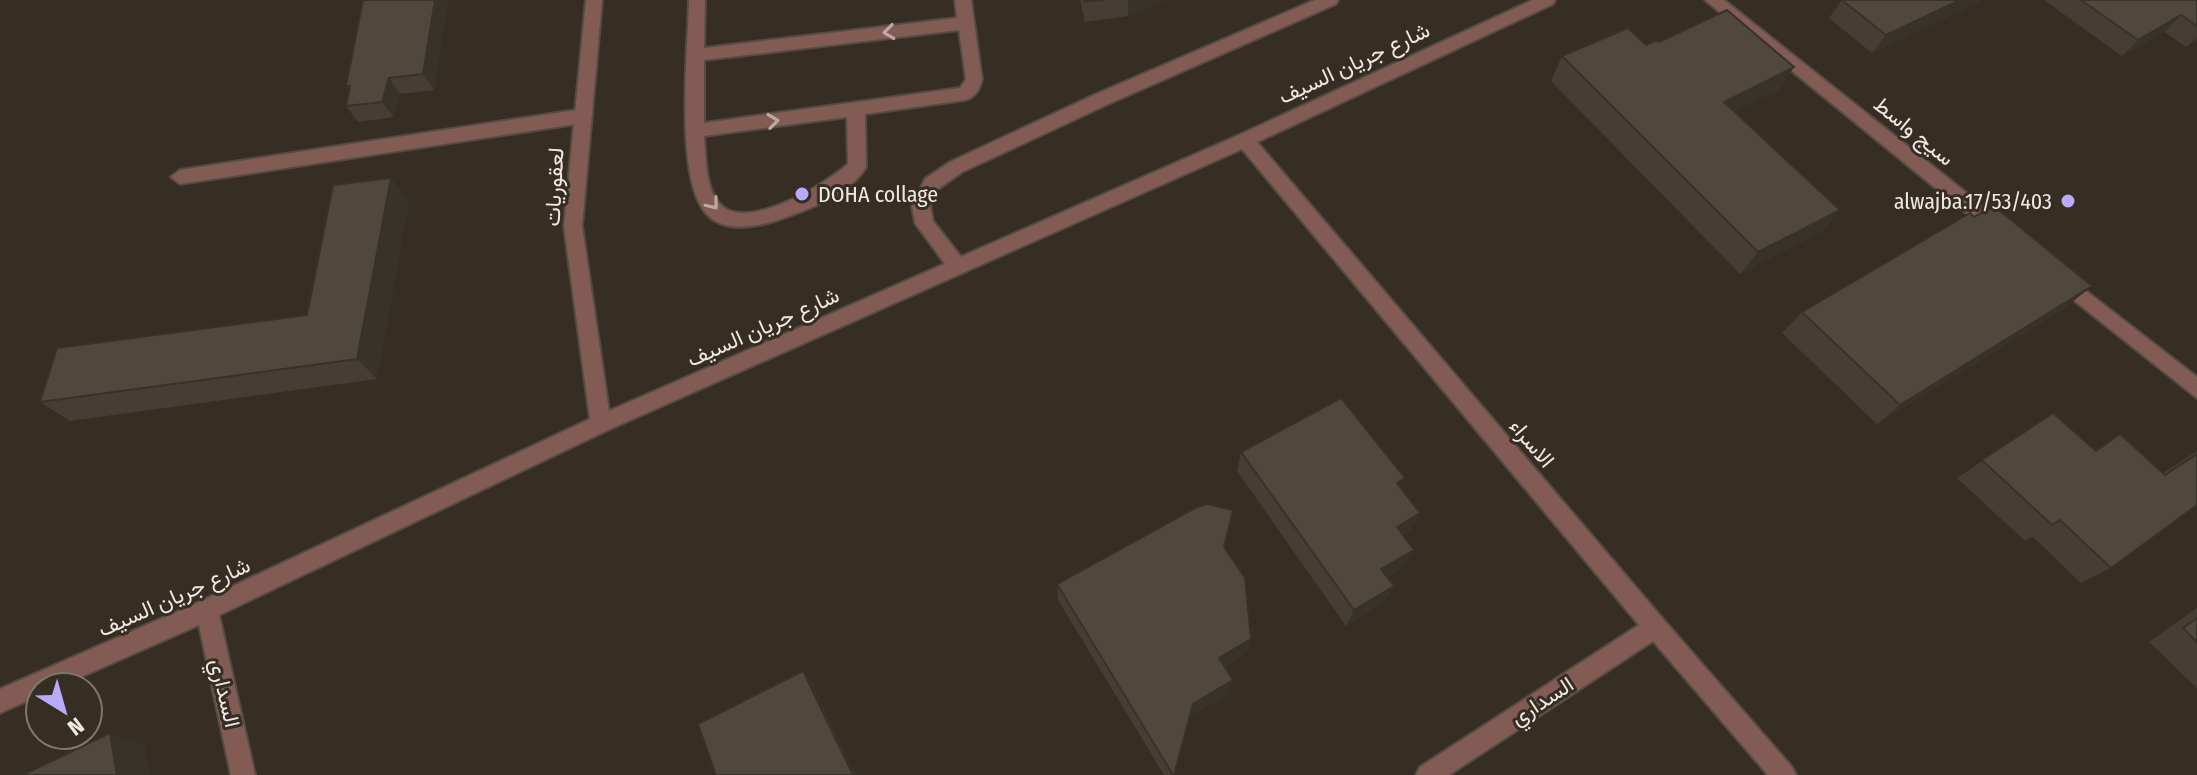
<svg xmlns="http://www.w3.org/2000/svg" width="2197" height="775" font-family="'Fira Sans Condensed',Vazirmatn,sans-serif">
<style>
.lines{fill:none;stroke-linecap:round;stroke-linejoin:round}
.service-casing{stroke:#544b42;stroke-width:4}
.minor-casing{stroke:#544b42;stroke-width:4}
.service{fill:#825b54;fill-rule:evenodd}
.minor{fill:#825b54;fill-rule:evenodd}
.wall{fill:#463e34}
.shaded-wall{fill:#39322b}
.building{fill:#51483d;stroke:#39322b;stroke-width:2}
.oneway{stroke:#bea9a2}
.poi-dot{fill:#b9abf7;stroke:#362d23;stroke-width:3}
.labels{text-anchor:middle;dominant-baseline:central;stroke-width:6;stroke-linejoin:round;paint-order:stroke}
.street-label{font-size:22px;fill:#efe9e2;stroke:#362d23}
.poi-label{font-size:22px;fill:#efe9e2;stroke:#362d23;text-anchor:start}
</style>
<rect width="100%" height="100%" fill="#362d23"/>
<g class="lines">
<g class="service-casing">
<g id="service">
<path d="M 689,0 L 705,0 L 704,48 L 957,18 L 955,0 L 971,0 L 982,79 C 980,89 976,97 965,100 L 865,114 L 866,167 C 850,195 807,210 778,220 C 756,227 721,234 704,211 C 675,172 688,50 689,0 ZM 959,30 L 966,79 L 960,88 L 704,123 L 704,60 ZM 847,117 L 848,164 C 826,184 744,234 719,203 C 705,187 706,157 704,136 Z"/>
<path d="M 1315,0 L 1338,0 L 1336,4 L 1106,105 L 962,172 L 938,189 L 930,206 L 933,221 L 965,262 L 967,267 L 965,272 L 951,272 L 915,223 L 912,206 L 925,179 L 950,162 L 1094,95 Z"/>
<path d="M 583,109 L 592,116 L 583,123 L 180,184 L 171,177 L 180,170 Z"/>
</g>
</g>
<g class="minor-casing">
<g id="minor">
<path d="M 586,0 L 602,0 L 582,226 L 609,411 L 1239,135 L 1533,0 L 1555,0 L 1553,4 L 1257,142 L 1663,619 L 1792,767 L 1796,775 L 1768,775 L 1653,641 L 1449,775 L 1416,775 L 1420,767 L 1639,625 L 1242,149 L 608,430 L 219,615 L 255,775 L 231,775 L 199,625 L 58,687 L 40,687 L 40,695 L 0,713 L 0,689 L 199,602 L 590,419 L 564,226 Z"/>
<path d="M 1705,0 L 1724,0 L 2007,225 L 2009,230 L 2007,235 L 1993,235 Z"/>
<path d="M 2059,270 L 2197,377 L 2197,398 L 2052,283 L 2050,278 L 2052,273 Z"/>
</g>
</g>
<use href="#service" class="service"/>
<use href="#minor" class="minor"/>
</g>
<g class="wall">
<path d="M 448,0 L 434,90 L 400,94 L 394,117 L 358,122 L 346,106 L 349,90 L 346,86 Z"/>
<path d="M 1080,0 L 1166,0 L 1128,16 L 1085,22 Z"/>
<path d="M 1842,0 L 1978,3 L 1872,53 L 1829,18 Z"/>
<path d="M 2044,0 L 2197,0 L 2197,40 L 2186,47 L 2165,32 L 2122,56 Z"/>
<path d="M 1659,42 L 1794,67 L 1777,92 L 1735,112 L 1840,210 L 1821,232 L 1740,274 L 1551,81 L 1562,56 Z"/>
<path d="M 409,200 L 377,379 L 70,421 L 40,402 L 307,315 Z"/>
<path d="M 2065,308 L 1877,424 L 1782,333 L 1802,312 Z"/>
<path d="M 2053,413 L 2095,450 L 2120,434 L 2163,473 L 2197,451 L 2197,505 L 2111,568 L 2081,583 L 2033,537 L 2025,541 L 1957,478 Z"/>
<path d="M 1241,452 L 1400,487 L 1420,513 L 1410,531 L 1403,535 L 1404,567 L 1387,577 L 1394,586 L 1384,602 L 1346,626 L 1237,471 Z"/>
<path d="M 1224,547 L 1251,639 L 1246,653 L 1224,667 L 1228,694 L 1190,716 L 1174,775 L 1164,775 L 1058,600 L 1057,584 Z"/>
<path d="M 2197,608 L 2197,688 L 2149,642 Z"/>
</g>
<g class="shaded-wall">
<path d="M 435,0 L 448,0 L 434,90 L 423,74 Z"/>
<path d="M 1128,0 L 1166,0 L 1128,16 Z"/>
<path d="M 1960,0 L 1980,0 L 1978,3 L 1872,53 L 1886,35 Z"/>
<path d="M 2181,15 L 2165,32 L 2122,56 L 2138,40 Z"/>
<path d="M 2197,37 L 2197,40 L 2186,47 Z"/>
<path d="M 1794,67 L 1777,92 L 1709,126 L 1724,102 Z"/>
<path d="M 389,78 L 400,94 L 394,117 L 382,102 Z"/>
<path d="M 391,178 L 409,200 L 377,379 L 357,359 Z"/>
<path d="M 1840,210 L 1821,232 L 1740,274 L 1758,252 Z"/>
<path d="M 2092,286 L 2065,308 L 1877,424 L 1900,405 Z"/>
<path d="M 1420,513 L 1410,531 L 1387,544 L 1397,527 Z"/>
<path d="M 1414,550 L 1404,567 L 1372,585 L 1381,569 Z"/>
<path d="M 1394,586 L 1384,602 L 1346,626 L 1354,610 Z"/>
<path d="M 1251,639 L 1246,653 L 1215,672 L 1219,658 Z"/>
<path d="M 803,671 L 813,684 L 856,775 L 853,775 Z"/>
<path d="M 1233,680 L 1228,694 L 1190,716 L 1193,704 Z"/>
<path d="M 110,733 L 145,745 L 150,775 L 117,775 Z"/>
</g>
<g class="building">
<path d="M 363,0 L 435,0 L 423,74 L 389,78 L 382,102 L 346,106 L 350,86 L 346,86 Z"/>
<path d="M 1084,0 L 1104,0 L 1085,2 Z"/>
<path d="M 1842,0 L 1960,0 L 1886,35 Z"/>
<path d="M 2081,0 L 2197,0 L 2197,26 L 2181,15 L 2138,40 Z"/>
<path d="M 1727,10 L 1794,67 L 1724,102 L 1840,210 L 1758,252 L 1562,56 L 1628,28 L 1646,45 L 1657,40 L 1659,42 Z"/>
<path d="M 391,178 L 357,359 L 40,402 L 57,348 L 307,315 L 333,185 Z"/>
<path d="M 1994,206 L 2092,286 L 1900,405 L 1802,312 L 1970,213 L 1974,217 Z"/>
<path d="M 1341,398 L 1405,478 L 1397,483 L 1420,513 L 1397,527 L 1414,550 L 1381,569 L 1394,586 L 1354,610 L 1241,452 Z"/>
<path d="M 2053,413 L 2096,451 L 2120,434 L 2165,475 L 2197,454 L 2197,505 L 2111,568 L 2060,520 L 2052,525 L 1982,460 Z"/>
<path d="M 1207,504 L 1233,510 L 1224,547 L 1245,578 L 1251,639 L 1219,658 L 1233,680 L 1193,704 L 1174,775 L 1173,775 L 1057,584 L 1197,507 Z"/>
<path d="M 2197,618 L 2197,642 L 2183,628 Z"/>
<path d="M 803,671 L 853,775 L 716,775 L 698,724 Z"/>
<path d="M 110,733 L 117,775 L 23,775 Z"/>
</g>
<defs><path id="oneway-chevron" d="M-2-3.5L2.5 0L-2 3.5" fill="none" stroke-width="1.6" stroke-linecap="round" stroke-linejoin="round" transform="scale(2)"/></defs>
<g class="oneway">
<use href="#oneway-chevron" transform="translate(889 32) rotate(173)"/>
<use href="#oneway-chevron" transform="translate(773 121) rotate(-7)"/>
<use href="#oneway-chevron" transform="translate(713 204) rotate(51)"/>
</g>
<g class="poi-dot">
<circle cx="802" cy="194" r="8"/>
<circle cx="2068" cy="201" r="8"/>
</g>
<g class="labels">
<g class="street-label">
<text transform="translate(1354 63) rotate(-25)">شارع جريان السيف</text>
<text transform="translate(1914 131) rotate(39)">سيج واسط</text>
<text transform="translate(554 187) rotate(-87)">لعقوريات</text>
<text transform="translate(763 327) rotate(-24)">شارع جريان السيف</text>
<text transform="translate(1532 443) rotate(50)">الاسراء</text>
<text transform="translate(174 597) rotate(-24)">شارع جريان السيف</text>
<text transform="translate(225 693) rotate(77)">السداري</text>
<text transform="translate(1542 701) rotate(-33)">السداري</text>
</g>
<g class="poi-label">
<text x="818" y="194">DOHA collage</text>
<text x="2052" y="201" text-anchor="end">alwajba.17/53/403</text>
</g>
</g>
<g transform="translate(64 711) rotate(143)"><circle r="38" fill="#362d23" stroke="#80786f" stroke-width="2"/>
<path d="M0-6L14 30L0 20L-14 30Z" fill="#b9abf7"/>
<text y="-12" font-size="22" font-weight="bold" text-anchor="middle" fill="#efe9e2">N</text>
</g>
</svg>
